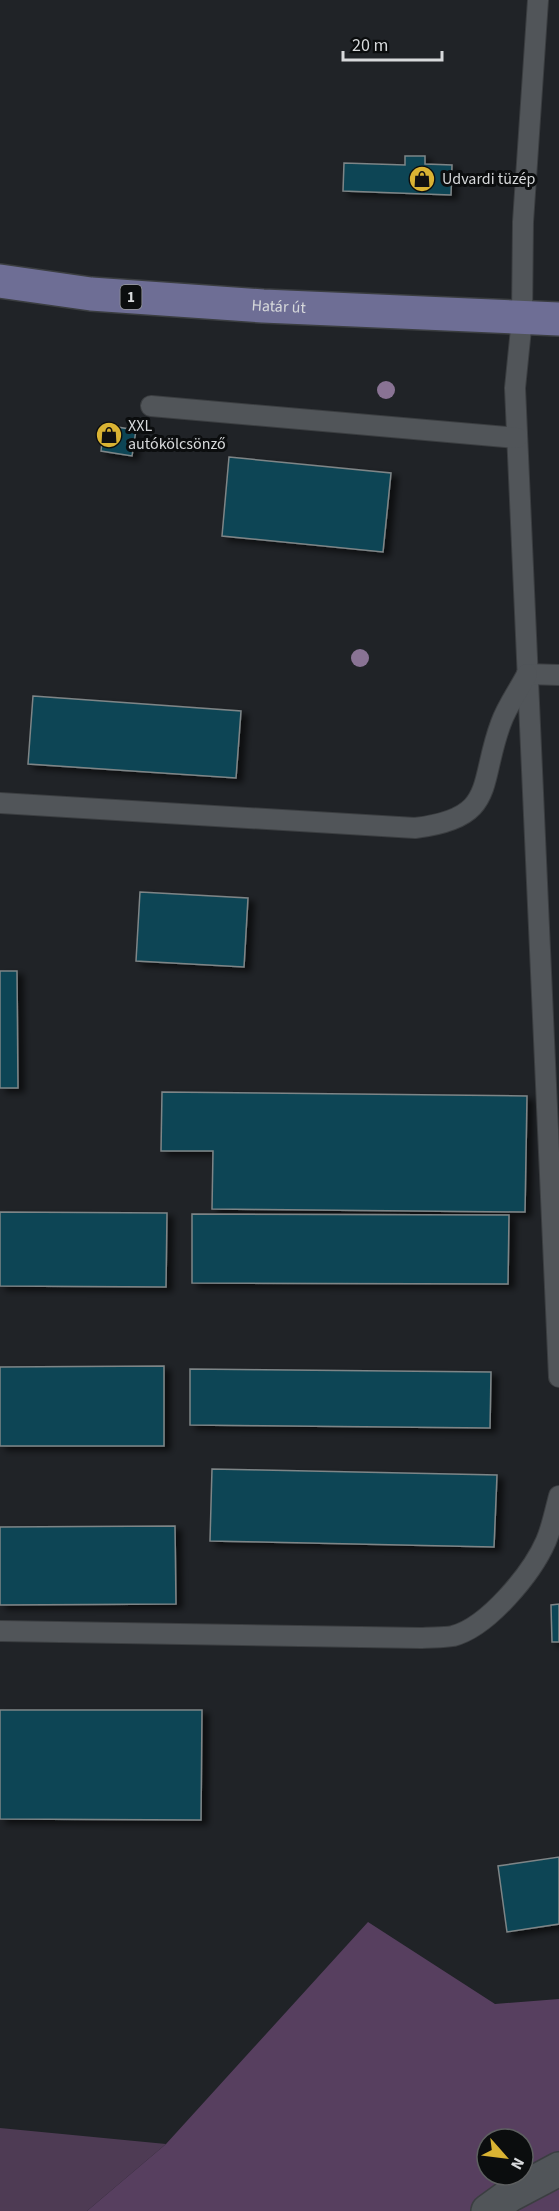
<svg xmlns="http://www.w3.org/2000/svg" width="559" height="2211" font-family="'Source Sans 3',sans-serif">
<style>
.green{fill:#4e3b54}
.forest{fill:#573f5f;fill-rule:evenodd}
.building{fill:#0d4554;stroke:#7e8587;stroke-width:1.5;filter:url(#shadow)}
.lines{fill:none;stroke-linecap:round;stroke-linejoin:round}
.lane-casing{stroke:#3b3e41;stroke-width:22}
.street-casing{stroke:#3b3e41;stroke-width:36}
.primary-casing{stroke:#3b3e41;stroke-width:36}
.lane{stroke:#515559;stroke-width:20}
.street{stroke:#515559;stroke-width:33}
.primary{stroke:#6e6e95;stroke-width:33}
.tree{fill:#897394}
.labels{text-anchor:middle;dominant-baseline:central;stroke-width:6;stroke-linejoin:round;paint-order:stroke}
.shield{fill:#0b0d0e;stroke:#9a9c9e;stroke-width:1.5}
.shield-label{font-size:15px;font-weight:bold;fill:#d7d9db}
.poi-label{font-size:16px;fill:#d7d9db;stroke:#0b0d0e;text-anchor:start}
.street-label{font-size:16px;fill:#d7d9db;stroke:#0b0d0e}
</style>
<defs>
<filter id="shadow"><feDropShadow dx="6" dy="4" stdDeviation="3" flood-color="#0009"/></filter>
</defs>
<rect width="100%" height="100%" fill="#202327"/>
<path class="green" d="M 0,2128 L 166,2144 L 87,2211 L 0,2211 Z"/>
<path class="forest" d="M 368,1922 L 495,2004 L 559,1999 L 559,2211 L 87,2211 L 166,2144 ZM 487,2139 L 523,2139 L 523,2175 L 487,2175 Z"/>
<g class="building">
<path d="M 405,156 L 425,156 L 425,164 L 452,165 L 451,195 L 343,191 L 344,163 L 405,165 Z"/>
<path d="M 104,425 L 136,430 L 132,456 L 101,451 Z"/>
<path d="M 229,457 L 391,473 L 383,552 L 222,536 Z"/>
<path d="M 33,696 L 241,711 L 236,778 L 28,764 Z"/>
<path d="M 140,892 L 248,898 L 244,967 L 136,961 Z"/>
<path d="M 0,971 L 17,971 L 18,1088 L 0,1088 Z"/>
<path d="M 162,1092 L 527,1096 L 525,1212 L 212,1209 L 213,1151 L 161,1151 Z"/>
<path d="M 0,1212 L 167,1213 L 166,1287 L 0,1286 Z"/>
<path d="M 192,1214 L 509,1215 L 508,1284 L 192,1283 Z"/>
<path d="M 164,1366 L 164,1446 L 0,1446 L 0,1367 Z"/>
<path d="M 190,1369 L 491,1372 L 490,1428 L 190,1425 Z"/>
<path d="M 212,1469 L 497,1475 L 494,1547 L 210,1541 Z"/>
<path d="M 175,1526 L 176,1604 L 0,1605 L 0,1527 Z"/>
<path d="M 559,1604 L 559,1642 L 552,1642 L 551,1605 Z"/>
<path d="M 0,1710 L 202,1710 L 201,1820 L 0,1819 Z"/>
<path d="M 559,1857 L 559,1924 L 507,1932 L 498,1866 Z"/>
</g>
<g class="lines">
<g class="lane-casing">
<g id="lane">
<path d="M 538,0 L 523,222 L 522,319 L 515,388 L 559,1377"/>
<path d="M 151,406 L 517,438"/>
<path d="M 527,674 L 559,675"/>
<path d="M 0,803 L 415,828 C 498,818 478,784 501,723 C 507,706 519,690 527,674"/>
<path d="M 0,1631 L 421,1638 C 431,1637 443,1638 453,1636 C 488,1627 532,1573 546,1541 C 552,1527 555,1511 559,1496"/>
</g>
</g>
<g class="street-casing">
<path id="street" d="M 488,2211 L 510,2195 L 559,2169"/>
</g>
<g class="primary-casing">
<g id="primary">
<path id="s1" d="M 0,281 L 91,294 L 263,306 L 559,319"/>
</g>
</g>
<use href="#lane" class="lane"/>
<use href="#street" class="street"/>
<use href="#primary" class="primary"/>
</g>
<g class="tree">
<circle cx="386" cy="390" r="9"/>
<circle cx="360" cy="658" r="9"/>
</g>
<defs>
<g id="shop-disc" transform="scale(1.35)"><circle r="9.5" fill="#dab333" stroke="#0b0d0e"/><path d="M-5-2.5h2.3a2.7 3.5 0 0 1 5.4 0H5L5.5 6h-11ZM-1.5-2.5h3a1.5 2.3 0 0 0-3 0Z" fill="#111"/></g>
</defs>
<g fill-rule="evenodd">
<use href="#shop-disc" x="422" y="179"/>
<use href="#shop-disc" x="109" y="435"/>
</g>
<g class="labels">
<rect class="shield" x="120.5" y="285" width="21" height="24" rx="4.5"/>
<g class="shield-label">
<text x="131" y="297">1</text>
</g>
<g class="poi-label">
<text x="442" y="179">Udvardi tüzép</text>
<text x="128" y="426">XXL<tspan x="128" dy="18">autókölcsönző</tspan></text>
</g>
<g class="street-label">
<text stroke="none"><textPath href="#s1" startOffset="280">Határ út</textPath></text>
</g>
</g>
<g transform="translate(505 2157) rotate(118)"><circle r="28" fill="#0b0d0e" stroke="#5d5f60" stroke-width="1.5"/>
<path d="M0-4.5L10 22L0 15L-10 22Z" fill="#dab333"/>
<text y="-9" font-size="16" font-weight="bold" text-anchor="middle" fill="#d7d9db">N</text>
</g>
<path d="M343 51v9h99v-9" fill="none" stroke="#d7d9db" stroke-width="3"/>
<text x="352" y="51" font-size="18" fill="#d7d9db" stroke="#0b0d0e" stroke-width="4.5" paint-order="stroke">20 m</text>
</svg>
